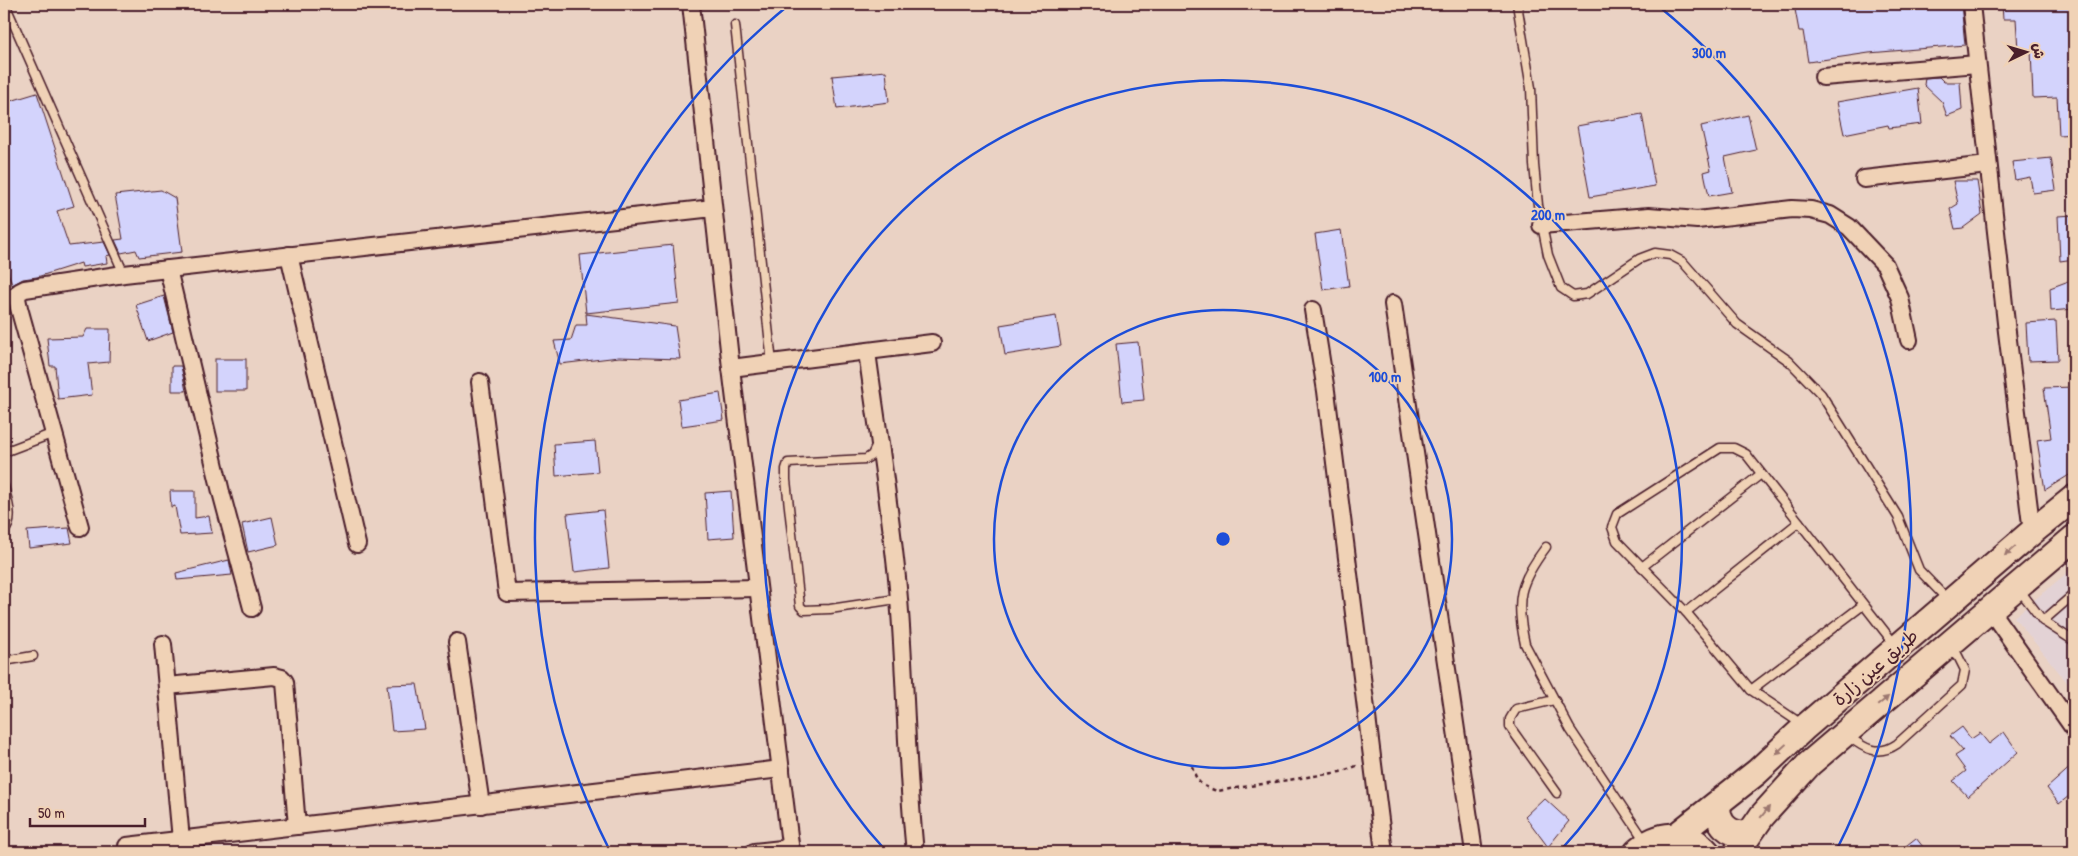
<svg xmlns="http://www.w3.org/2000/svg" width="2078" height="856" font-family="'Patrick Hand','Playpen Sans Arabic',sans-serif">
<style>
.built{fill:#e3d2d5}
.building{fill:#d3d3fc;stroke:#4a1f2b}
.lines{fill:none;stroke-linecap:round;stroke-linejoin:round}
.lane-casing{stroke:#4a1f2b;stroke-width:11}
.street-casing{stroke:#4a1f2b;stroke-width:20}
.primary-casing{stroke:#4a1f2b;stroke-width:29}
.path{stroke:#4a1f2b;stroke-width:2.5;stroke-dasharray:4 4;stroke-linecap:butt}
.lane{stroke:#f0d2b6;stroke-width:8}
.street{stroke:#f0d2b6;stroke-width:16}
.primary{stroke:#f0d2b6;stroke-width:25}
.oneway{fill:#9d7870}
.ring{fill:none;stroke:#1d4ed8;stroke-width:2.5}
.labels{text-anchor:middle;dominant-baseline:central;stroke-width:4;stroke-linejoin:round;paint-order:stroke}
.street-label{font-size:19px;fill:#4a1f2b;stroke:#f0d2b6}
.centre{fill:#1d4ed8;stroke:#f0d2b6;stroke-width:2.5}
.ring-label{font-size:15px;text-anchor:middle;font-weight:bold;fill:#1d4ed8;stroke:#f0d2b6;stroke-width:4;stroke-linejoin:round;paint-order:stroke}
</style>
<rect width="100%" height="100%" fill="#ead2c4"/>
<filter id="ink" filterUnits="userSpaceOnUse"><feTurbulence type="fractalNoise" baseFrequency=".02" numOctaves="2"/><feDisplacementMap in="SourceGraphic" scale="10" xChannelSelector="R" yChannelSelector="G"/><feConvolveMatrix kernelMatrix="1 2 1 2 8 2 1 2 1" color-interpolation-filters="sRGB"/></filter>
<g filter="url(#ink)">
<path class="built" d="M 2074,567 L 2074,691 L 2014,617 Z"/>
<g class="building">
<path d="M 1794,4 L 1961,4 L 1965,45 L 1869,53 L 1808,62 L 1803,31 L 1799,31 Z"/>
<path d="M 2002,4 L 2074,4 L 2074,134 L 2059,135 L 2057,97 L 2033,98 L 2031,50 L 2018,50 L 2016,19 L 2003,19 Z"/>
<path d="M 886,71 L 889,102 L 837,109 L 832,76 Z"/>
<path d="M 1939,77 L 1944,82 L 1960,82 L 1962,110 L 1947,116 L 1942,102 L 1924,85 L 1925,78 Z"/>
<path d="M 1918,88 L 1922,124 L 1889,128 L 1888,125 L 1844,134 L 1837,102 Z"/>
<path d="M 37,93 L 74,206 L 57,211 L 69,246 L 104,242 L 110,255 L 106,256 L 107,263 L 82,267 L 81,263 L 37,277 L 23,279 L 12,285 L 4,258 L 4,103 Z"/>
<path d="M 1642,114 L 1655,186 L 1590,197 L 1577,126 Z"/>
<path d="M 1748,115 L 1756,150 L 1725,157 L 1732,192 L 1709,196 L 1704,172 L 1711,170 L 1701,126 Z"/>
<path d="M 2051,158 L 2056,190 L 2033,193 L 2030,177 L 2015,180 L 2012,162 Z"/>
<path d="M 1953,181 L 1977,181 L 1982,214 L 1963,228 L 1955,229 L 1950,209 L 1958,204 Z"/>
<path d="M 161,190 L 175,198 L 182,252 L 139,257 L 136,250 L 121,253 L 115,240 L 123,239 L 115,195 Z"/>
<path d="M 2074,215 L 2074,259 L 2060,261 L 2058,216 Z"/>
<path d="M 1341,230 L 1349,286 L 1323,290 L 1315,234 Z"/>
<path d="M 673,245 L 679,303 L 586,313 L 580,255 Z"/>
<path d="M 2074,279 L 2074,309 L 2051,311 L 2050,288 Z"/>
<path d="M 164,296 L 173,332 L 148,341 L 136,305 Z"/>
<path d="M 586,314 L 675,326 L 680,359 L 619,357 L 560,364 L 554,341 L 571,340 L 576,325 L 587,325 Z"/>
<path d="M 1056,316 L 1061,346 L 1005,355 L 1000,325 Z"/>
<path d="M 2056,321 L 2058,360 L 2028,361 L 2026,323 Z"/>
<path d="M 87,329 L 110,329 L 109,362 L 88,364 L 92,395 L 58,399 L 55,366 L 50,366 L 47,338 L 83,337 Z"/>
<path d="M 1138,342 L 1144,400 L 1122,402 L 1116,344 Z"/>
<rect x="215" y="359" width="31" height="32"/>
<path d="M 172,366 L 181,366 L 186,391 L 172,391 Z"/>
<path d="M 2074,387 L 2074,472 L 2045,490 L 2037,440 L 2051,438 L 2044,388 Z"/>
<path d="M 720,393 L 724,420 L 682,426 L 678,400 Z"/>
<path d="M 595,441 L 598,472 L 556,476 L 554,444 Z"/>
<path d="M 170,491 L 195,491 L 195,518 L 209,516 L 212,533 L 180,535 L 175,506 L 171,507 Z"/>
<path d="M 731,491 L 734,537 L 708,539 L 705,493 Z"/>
<path d="M 603,510 L 609,568 L 574,572 L 567,514 Z"/>
<path d="M 272,517 L 278,545 L 248,552 L 242,524 Z"/>
<path d="M 69,528 L 72,543 L 29,548 L 27,531 Z"/>
<path d="M 229,560 L 232,575 L 177,580 L 176,573 Z"/>
<path d="M 417,684 L 425,729 L 392,731 L 387,685 Z"/>
<path d="M 1962,727 L 1971,739 L 1980,733 L 1989,744 L 2004,732 L 2018,752 L 1968,797 L 1953,781 L 1966,771 L 1955,756 L 1963,751 L 1950,736 Z"/>
<path d="M 2074,764 L 2074,792 L 2059,804 L 2047,788 Z"/>
<path d="M 1544,798 L 1569,821 L 1548,847 L 1525,816 Z"/>
<path d="M 1916,838 L 1927,852 L 1898,852 Z"/>
</g>
<g class="lines">
<g class="lane-casing">
<g id="lane">
<path d="M 5,4 L 124,274"/>
<path d="M 1517,4 L 1531,88 L 1534,165 L 1538,205 L 1548,255 L 1561,288 L 1573,296 L 1587,294 L 1639,259 L 1655,253 L 1670,255 L 1683,262 L 1737,324 L 1789,361 L 1821,394 L 1898,517 L 1919,570 L 1947,599"/>
<path d="M 735,25 L 772,363"/>
<path d="M 4,294 L 19,292"/>
<path d="M 877,445 L 872,455 L 866,459 L 788,463 L 786,469 L 786,480 L 800,606 L 804,610 L 830,609 L 890,600 L 899,600"/>
<path d="M 4,452 L 54,433"/>
<path d="M 4,486 C 7,499 15,521 4,531"/>
<path d="M 1546,547 C 1519,583 1515,599 1525,644 L 1570,729 L 1645,841"/>
<path d="M 1642,567 L 1761,474"/>
<path d="M 2018,588 L 2043,621 L 2074,641"/>
<path d="M 1686,612 L 1799,522"/>
<path d="M 2043,621 L 2074,594"/>
<path d="M 4,661 L 33,656"/>
<path d="M 1751,690 L 1863,605"/>
<path d="M 1554,700 L 1516,709 L 1510,719 L 1510,727 L 1557,793"/>
<path d="M 1803,725 L 1751,690 L 1686,612 L 1617,541 L 1612,527 L 1617,514 L 1720,448 L 1734,448 L 1746,454 L 1896,646"/>
<path d="M 1848,736 C 1865,749 1878,757 1897,744 L 1962,685 L 1965,670 L 1953,646"/>
</g>
</g>
<g class="street-casing">
<g id="street">
<path d="M 691,4 L 731,368 L 791,852"/>
<path d="M 1971,4 L 2007,332 L 2032,532"/>
<path d="M 1823,77 L 1977,64"/>
<path d="M 1864,179 L 1988,165"/>
<path d="M 1541,225 L 1649,216 L 1697,220 L 1792,209 L 1811,210 L 1830,215 L 1849,227 L 1885,265 L 1900,298 L 1909,340"/>
<path d="M 289,255 L 357,544"/>
<path d="M 168,269 L 221,492 L 252,608"/>
<path d="M 1393,304 L 1474,852"/>
<path d="M 1313,310 L 1326,391 L 1384,852"/>
<path d="M 867,352 C 878,434 892,517 899,599 C 906,684 906,768 915,852"/>
<path d="M 731,368 L 932,343"/>
<path d="M 480,382 L 507,593 L 758,588"/>
<path d="M 80,527 L 19,308 L 17,298 L 19,292 L 25,289 L 124,274 L 713,208"/>
<path d="M 1990,610 L 2074,729"/>
<path d="M 457,642 L 481,805"/>
<path d="M 163,644 L 181,840"/>
<path d="M 167,686 L 274,676 L 282,678 L 285,682 L 297,826"/>
<path d="M 127,846 L 781,769"/>
<path d="M 754,852 L 791,848"/>
</g>
</g>
<g class="primary-casing">
<g id="primary">
<path d="M 1718,804 C 1716,824 1729,835 1748,834"/>
<path d="M 1676,836 L 1757,772 L 1805,727 L 2032,532 L 2074,498"/>
<path d="M 1637,852 C 1657,833 1687,829 1707,852"/>
<path d="M 1737,852 L 1762,816 L 1809,764 L 2074,538"/>
</g>
</g>
<path class="path" d="M 1192,766 C 1197,783 1200,785 1217,791 L 1340,772 L 1359,765"/>
<use href="#lane" class="lane"/>
<use href="#street" class="street"/>
<use href="#primary" class="primary"/>
</g>
<defs><path id="oneway-solid" d="M-6-.8H1V-3.2L6.5 0L1 3.2V.8H-6Z" transform="scale(1.25)"/></defs>
<g class="oneway">
<use href="#oneway-solid" transform="translate(2010 551) rotate(139)"/>
<use href="#oneway-solid" transform="translate(1883 701) rotate(-40)"/>
<use href="#oneway-solid" transform="translate(1781 749) rotate(137)"/>
<use href="#oneway-solid" transform="translate(1765 812) rotate(-51)"/>
</g>
</g>
<g class="ring">
<circle cx="1223" cy="539" r="229"/>
<path d="M887 852A459 459 0 1 1 1559 852"/>
<path d="M610 851A688 688 0 0 1 790 4M1656 4A688 688 0 0 1 1836 851"/>
</g>
<g class="labels">
<g class="street-label">
<text transform="translate(1875 667) rotate(-41)">طريق عين زارة</text>
</g>
</g>
<circle cx="1223" cy="539" r="8" class="centre"/>
<g class="ring-label">
<text x="1709" y="58">300 m</text>
<text x="1548" y="220">200 m</text>
<text x="1385" y="382">100 m</text>
</g>
<rect width="2078" height="856" fill="none" stroke="#f0d2b6" stroke-width="20"/>
<rect x="10" y="10" width="2058" height="836" fill="none" stroke="#4a1f2b" stroke-width="2" filter="url(#ink)"/>
<g transform="translate(2026 52) rotate(85)" stroke="#f0d2b6" stroke-width="4" paint-order="stroke">
<path d="M0-4L9 19L0 12L-9 19Z" fill="#4a1f2b"/>
<text y="-8" font-size="14" font-weight="bold" text-anchor="middle" fill="#4a1f2b">ش</text>
</g>
<path d="M30 818v8h115v-8" fill="none" stroke="#4a1f2b" stroke-width="2.5"/>
<text x="38" y="818" font-size="15" fill="#4a1f2b" stroke="#f0d2b6" stroke-width="4" paint-order="stroke">50 m</text>
</svg>
